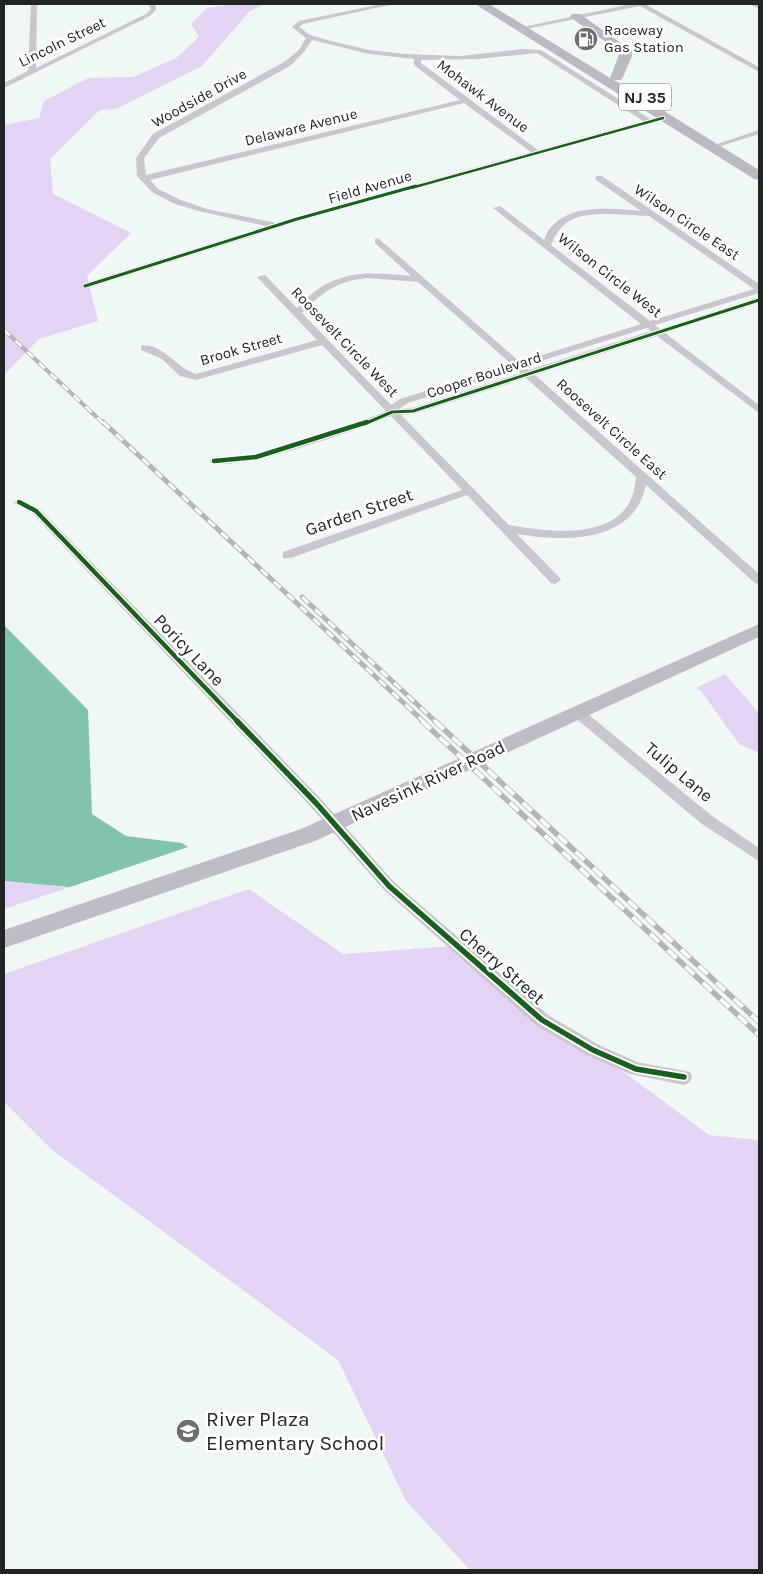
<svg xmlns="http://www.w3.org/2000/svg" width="763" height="1574" font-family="Karla,sans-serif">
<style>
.green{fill:#e4d4f3}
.water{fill:#82c3ae}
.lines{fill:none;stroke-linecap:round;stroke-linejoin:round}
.street{fill:#cac6ce;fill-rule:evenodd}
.secondary{fill:#c0bcc5;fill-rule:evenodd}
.highway{fill:#bdb9c3;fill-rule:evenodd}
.rail-far2-casing{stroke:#b4b5b9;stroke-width:4}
.rail-far1-casing{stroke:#b4b5b9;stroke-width:5}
.rail-casing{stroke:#b4b5b9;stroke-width:5.5}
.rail-far2{stroke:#fff;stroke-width:2.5;stroke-dasharray:8;stroke-linecap:butt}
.rail-far1{stroke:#fff;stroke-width:3;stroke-dasharray:9;stroke-linecap:butt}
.rail{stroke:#fff;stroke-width:4;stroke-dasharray:12;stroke-linecap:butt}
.cycleway-far3-casing{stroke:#fff;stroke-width:4.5}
.cycleway-far2-casing{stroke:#fff;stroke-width:5}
.cycleway-far1-casing{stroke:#fff;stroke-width:7}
.cycleway-casing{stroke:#fff;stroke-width:9}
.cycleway-far3{stroke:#1b5e20;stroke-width:2.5}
.cycleway-far2{stroke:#1b5e20;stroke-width:3}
.cycleway-far1{stroke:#1b5e20;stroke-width:4.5}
.cycleway{stroke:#1b5e20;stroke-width:5.5}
.labels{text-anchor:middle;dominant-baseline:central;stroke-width:5;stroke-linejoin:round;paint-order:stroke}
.far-poi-label{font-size:15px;fill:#202624;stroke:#fff;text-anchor:start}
.far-street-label{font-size:15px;fill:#202624;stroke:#fff}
.shield{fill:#fff;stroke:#636766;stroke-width:1}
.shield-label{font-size:16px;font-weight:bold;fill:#202624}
.street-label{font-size:18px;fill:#202624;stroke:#fff}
.near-poi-label{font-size:21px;fill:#202624;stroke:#fff;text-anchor:start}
</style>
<rect width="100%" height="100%" fill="#f0f8f5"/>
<g class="green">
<path d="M 234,4 L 265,4 L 250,11 L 202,66 L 116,109 L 100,110 L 50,159 L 53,194 L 131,233 L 87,276 L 98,321 L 39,339 L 4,375 L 4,125 L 39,118 L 44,101 L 88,78 L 133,77 L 176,58 L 199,37 L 191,24 L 207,8 Z"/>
<path d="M 725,674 L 759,713 L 759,753 L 739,744 L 701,691 L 696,688 Z"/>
<path d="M 4,881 L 70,887 L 4,909 Z"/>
<path d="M 249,889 L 343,954 L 453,946 L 709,1135 L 759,1140 L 759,1570 L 470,1570 L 406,1501 L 338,1360 L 51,1149 L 4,1102 L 4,974 Z"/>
</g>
<path class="water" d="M 4,625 L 88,710 L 92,814 L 126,836 L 182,843 L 188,847 L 70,887 L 4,881 Z"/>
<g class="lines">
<g class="street">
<path d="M 31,4 L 37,4 L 36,68 L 146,14 L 150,10 L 149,4 L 155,4 L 156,10 L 150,16 L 4,88 L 4,83 L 28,71 Z"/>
<path d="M 382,4 L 394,4 L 303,24 L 299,27 L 310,35 L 331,41 L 369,50 L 405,54 L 460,56 L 523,49 L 541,50 L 650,119 L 663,116 L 667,118 L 300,221 L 88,288 L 82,288 L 82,284 L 266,226 L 202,212 L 175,204 L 152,192 L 137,176 L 136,158 L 153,134 L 284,62 L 299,50 L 306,38 L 292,27 L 299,21 ZM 312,40 L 369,54 L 414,59 L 414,65 L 460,100 L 146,175 L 144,158 L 159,138 L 290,66 L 304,52 ZM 537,53 L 643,121 L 538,150 L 421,63 L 421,60 L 478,59 ZM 464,103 L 531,152 L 277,223 L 207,209 L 181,200 L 158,189 L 150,180 Z"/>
<path d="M 631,4 L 645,4 L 759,67 L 759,72 L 640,6 L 521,30 L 518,28 Z"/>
<path d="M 750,4 L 759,5 L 759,9 L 751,5 Z"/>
<path d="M 759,130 L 759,134 L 721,146 L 717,144 Z"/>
<path d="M 596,176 L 602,176 L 759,284 L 759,293 L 655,325 L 660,329 L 759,297 L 759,303 L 665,333 L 759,405 L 759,413 L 657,336 L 535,375 L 759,574 L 759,584 L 755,583 L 646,485 C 634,544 563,542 517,534 L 559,577 L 561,580 L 555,584 L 551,583 L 467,495 L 291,558 L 283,558 L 283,552 L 462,490 L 391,416 C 357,430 243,471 210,463 L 210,459 L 255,454 L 359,422 L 386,411 L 322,345 L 196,380 L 180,376 L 162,359 L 141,350 L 141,346 C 162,342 177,369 196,374 L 317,340 L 257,277 L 265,275 L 297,308 C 331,270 364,271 411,276 L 375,243 L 375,239 L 378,238 L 520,362 L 641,324 L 493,208 L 500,206 L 544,240 C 557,202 609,208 641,211 L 596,180 ZM 612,214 L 649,216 L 754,289 L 650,321 L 551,245 C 563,215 582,214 612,214 ZM 367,278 L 418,282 L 511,364 L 400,399 L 391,405 L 302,313 C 322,292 338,281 367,278 ZM 647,328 L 651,331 L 529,370 L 525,366 ZM 516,369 L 521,373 L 412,408 L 399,409 L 408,403 ZM 526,378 L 636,477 C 635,486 634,495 629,503 C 608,541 543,531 509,525 L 401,415 L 417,413 Z"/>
<path d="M 19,499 L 40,509 L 321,799 L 394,882 L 548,1015 L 599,1045 L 637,1062 L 690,1072 L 692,1077 L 690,1082 L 684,1085 L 630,1074 L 587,1055 L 536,1025 L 384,890 L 311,807 L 32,513 L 15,504 L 13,502 Z"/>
<path d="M 578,708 L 583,710 L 712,816 L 759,848 L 759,861 L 702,824 L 573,716 L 571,713 Z"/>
</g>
<path class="secondary" d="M 759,624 L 759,637 L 315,841 L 4,948 L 4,930 L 301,829 Z"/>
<path class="highway" d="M 475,4 L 489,4 L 610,78 L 620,52 L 570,17 L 572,14 L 580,14 L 632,51 L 632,56 L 623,77 L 621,80 L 614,80 L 759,170 L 759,180 L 754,179 Z"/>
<g class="rail-far2-casing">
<path id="rail-far2" d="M 4,330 L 104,424"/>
</g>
<g class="rail-far1-casing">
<g id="rail-far1">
<path d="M 103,422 L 424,722"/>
<path d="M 302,597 L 436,722"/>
</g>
</g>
<g class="rail-casing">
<g id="rail">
<path d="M 422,721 L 759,1035"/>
<path d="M 435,721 L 759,1022"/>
</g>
</g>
<use href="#rail-far2" class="rail-far2"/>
<use href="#rail-far1" class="rail-far1"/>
<use href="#rail" class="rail"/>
<g class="cycleway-far3-casing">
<path id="cycleway-far3" d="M 411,188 L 663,118"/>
</g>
<g class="cycleway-far2-casing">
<g id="cycleway-far2">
<path d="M 85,286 L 297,219 L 416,186"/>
<path d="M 364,424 L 392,412 L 413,411 L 759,300"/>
</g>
</g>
<g class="cycleway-far1-casing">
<g id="cycleway-far1">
<path d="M 214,461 L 256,457 L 367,422"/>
<path d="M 19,502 L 36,511 L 238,722"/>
</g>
</g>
<g class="cycleway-casing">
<path id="cycleway" d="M 237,721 L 316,803 L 389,886 L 542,1020 L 593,1050 L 636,1069 L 684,1077"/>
</g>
<use href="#cycleway-far3" class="cycleway-far3"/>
<use href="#cycleway-far2" class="cycleway-far2"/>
<use href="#cycleway-far1" class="cycleway-far1"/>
<use href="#cycleway" class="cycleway"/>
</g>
<defs>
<g id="fuel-disc" transform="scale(1.25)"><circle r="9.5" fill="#69706d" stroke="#fff"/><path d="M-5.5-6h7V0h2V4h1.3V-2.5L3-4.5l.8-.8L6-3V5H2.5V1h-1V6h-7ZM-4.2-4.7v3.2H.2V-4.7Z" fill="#fff"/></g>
<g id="school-disc" transform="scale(1.25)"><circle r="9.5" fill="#69706d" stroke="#fff"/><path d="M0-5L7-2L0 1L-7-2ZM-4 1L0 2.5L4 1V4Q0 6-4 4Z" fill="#fff"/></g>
</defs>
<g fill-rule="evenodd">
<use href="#fuel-disc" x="586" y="39"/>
<use href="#school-disc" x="188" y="1431"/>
</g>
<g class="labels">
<g class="far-poi-label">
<text x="604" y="30">Raceway<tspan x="604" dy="17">Gas Station</tspan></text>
</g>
<g class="far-street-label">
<text transform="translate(62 42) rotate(-26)">Lincoln Street</text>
<text transform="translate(483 96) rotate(37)">Mohawk Avenue</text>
<text transform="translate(199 98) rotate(-29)">Woodside Drive</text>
<text transform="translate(301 127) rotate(-14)">Delaware Avenue</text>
<text transform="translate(370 187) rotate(-16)">Field Avenue</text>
<text transform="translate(687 222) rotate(34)">Wilson Circle East</text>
<text transform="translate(610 275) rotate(38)">Wilson Circle West</text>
<text transform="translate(345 342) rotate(46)">Roosevelt Circle West</text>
<text transform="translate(241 349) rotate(-16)">Brook Street</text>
<text transform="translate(484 375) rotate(-18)">Cooper Boulevard</text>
<text transform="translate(612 429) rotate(42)">Roosevelt Circle East</text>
</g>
<rect class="shield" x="619" y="83.5" width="52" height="27" rx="4"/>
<g class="shield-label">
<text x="645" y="97">NJ 35</text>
</g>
<g class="street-label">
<text transform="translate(359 512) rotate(-19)">Garden Street</text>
<text transform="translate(189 650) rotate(46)">Poricy Lane</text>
<text transform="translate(679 772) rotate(40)">Tulip Lane</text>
<text transform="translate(428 781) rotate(-25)">Navesink River Road</text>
<text transform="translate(502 966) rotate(41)">Cherry Street</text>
</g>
<g class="near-poi-label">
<text x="206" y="1419">River Plaza<tspan x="206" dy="24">Elementary School</tspan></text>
</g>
</g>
<rect width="763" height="1574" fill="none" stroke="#202624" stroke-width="10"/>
</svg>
